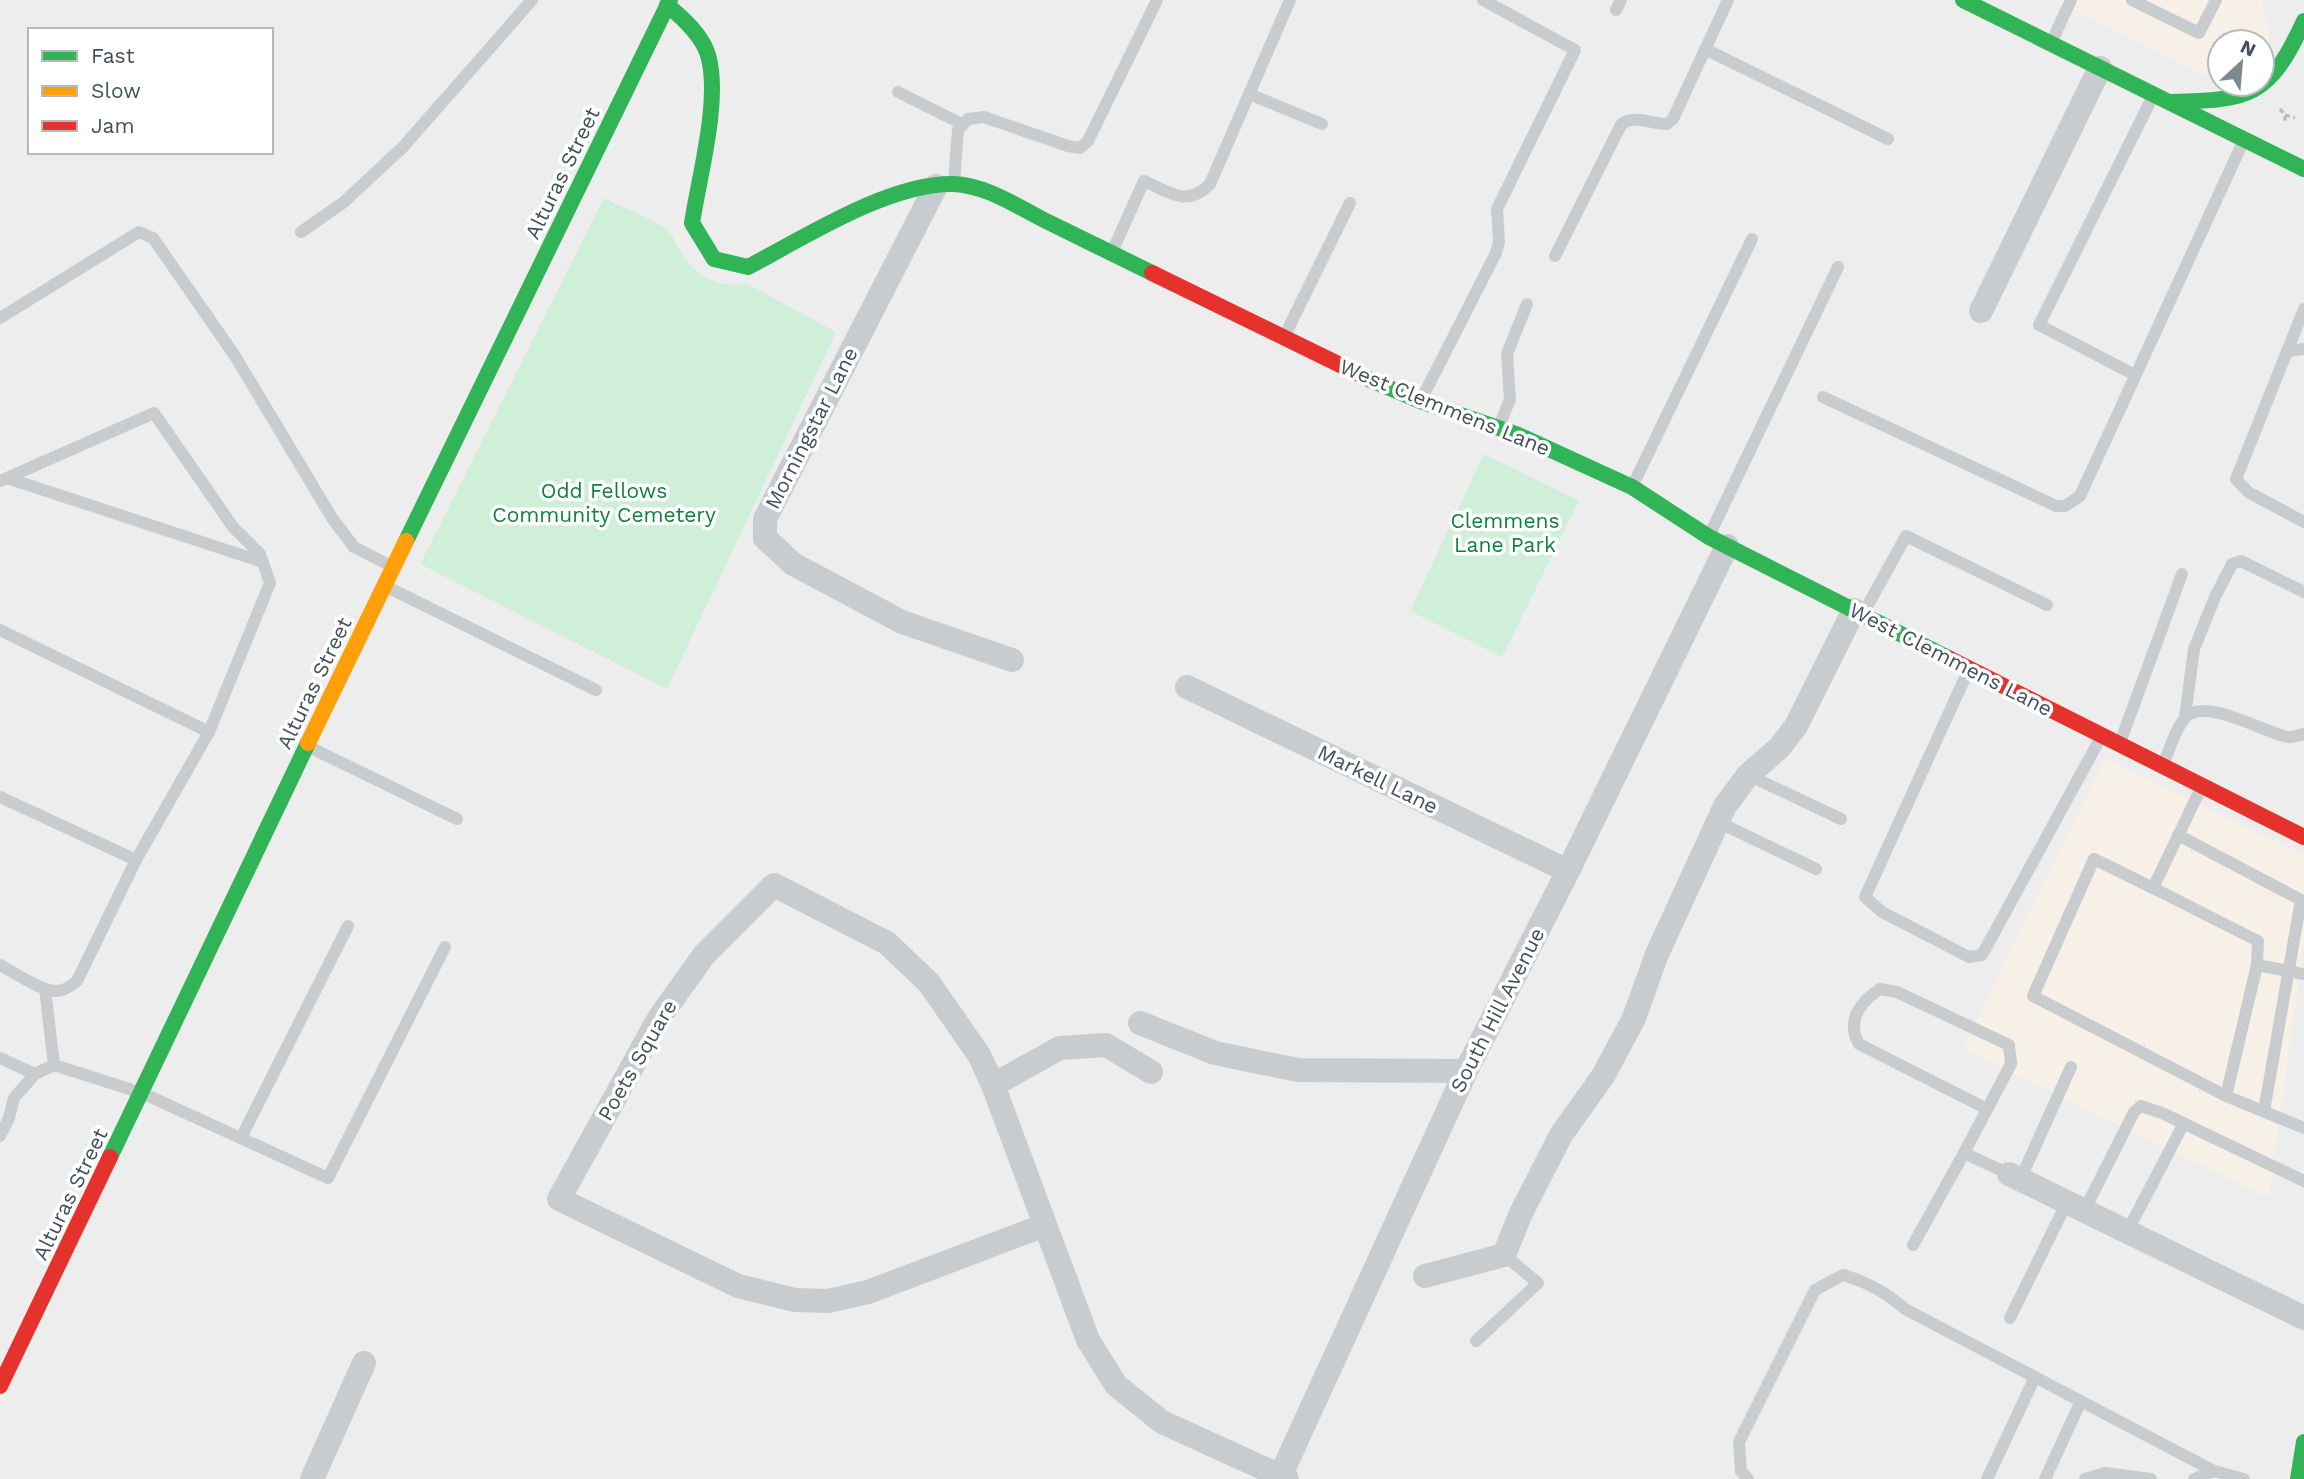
<svg xmlns="http://www.w3.org/2000/svg" width="2304" height="1479" font-family="'Work Sans',sans-serif">
<style>
.commercial{fill:#f6f0e7}
.green{fill:#cfefd9}
.lines{fill:none;stroke-linecap:round;stroke-linejoin:round}
.path{stroke:#b5c3be;stroke-width:3.5;stroke-dasharray:5 3.5;stroke-linecap:butt}
.lane{stroke:#c9ccce;stroke-width:12}
.street{stroke:#c9ccce;stroke-width:24}
.fast{stroke:#30b455;stroke-width:16}
.slow{stroke:#ff9f0a;stroke-width:16}
.jam{stroke:#e5322d;stroke-width:16}
.labels{text-anchor:middle;dominant-baseline:central;stroke-width:7;stroke-linejoin:round;paint-order:stroke}
.street-label{font-size:21px;fill:#43515a;stroke:#fff}
.park-label{font-size:21px;fill:#117f40;stroke:#fff}
</style>
<rect width="100%" height="100%" fill="#eeeded"/>
<g class="commercial">
<path d="M 2055,0 L 2262,0 L 2269,36 L 2268,56 L 2262,62 L 2262,42 L 2220,42 L 2219,82 Z"/>
<path d="M 2105,758 L 2304,855 L 2304,942 L 2269,1198 L 1963,1049 Z"/>
</g>
<g class="green">
<path d="M 604,198 C 617,205 660,222 668,231 C 673,235 676,244 679,250 C 695,276 716,288 747,284 L 836,332 L 667,689 L 420,564 Z"/>
<path d="M 1484,454 L 1579,501 L 1502,657 L 1410,611 Z"/>
</g>
<g class="lines">
<g class="path">
<path d="M 2280,109 L 2285,115 L 2285,122"/>
<path d="M 2285,115 L 2295,118"/>
</g>
<g class="lane">
<path d="M 2132,0 L 2199,33 L 2216,0"/>
<path d="M 1616,10 L 1621,0"/>
<path d="M 2052,41 L 2071,0"/>
<path d="M 1705,49 L 1888,139"/>
<path d="M 898,92 L 962,124"/>
<path d="M 1249,94 L 1322,124"/>
<path d="M 954,181 L 958,130 L 968,119 L 984,117 L 1068,146 L 1080,148 L 1088,141 L 1157,0"/>
<path d="M 301,232 L 344,202 L 403,147 L 532,0"/>
<path d="M 1112,252 L 1144,181 C 1169,192 1187,208 1210,184 L 1290,0"/>
<path d="M 1555,256 L 1621,125 C 1632,114 1653,124 1667,124 L 1673,119 L 1728,0"/>
<path d="M 2304,309 L 2236,479 L 2248,492 L 2304,522"/>
<path d="M 0,318 L 139,232 L 153,238 L 235,356 L 332,518 L 354,547 L 393,567"/>
<path d="M 1284,337 L 1350,203"/>
<path d="M 2287,351 L 2304,349"/>
<path d="M 2135,375 L 2039,325 L 2152,98"/>
<path d="M 1823,397 L 2056,506 L 2065,506 L 2080,496 L 2243,142"/>
<path d="M 1421,400 L 1496,253 L 1499,242 L 1497,209 L 1575,50 L 1483,0"/>
<path d="M 1499,427 L 1510,399 L 1507,354 L 1527,304"/>
<path d="M 7,478 L 263,562"/>
<path d="M 0,481 L 154,413 L 233,527 L 260,554 L 270,583 L 209,732 L 136,860 L 77,981 C 71,986 64,991 57,991 C 42,992 14,972 0,965"/>
<path d="M 1632,487 L 1752,239"/>
<path d="M 1709,536 L 1838,267"/>
<path d="M 385,586 L 596,690"/>
<path d="M 1863,614 L 1906,536 L 2047,605"/>
<path d="M 0,630 L 209,732"/>
<path d="M 1969,669 L 1865,897 L 1882,912 L 1969,957 L 1982,955 L 2101,737"/>
<path d="M 2185,717 L 2194,649 L 2215,597 L 2232,564 L 2241,561 L 2304,592"/>
<path d="M 2121,740 L 2182,574"/>
<path d="M 307,746 L 457,819"/>
<path d="M 2164,762 C 2170,749 2175,729 2185,718 C 2204,696 2265,733 2288,737 C 2293,738 2299,735 2304,734"/>
<path d="M 1748,775 L 1841,819"/>
<path d="M 2202,786 L 2153,888 L 2258,941 L 2257,965 L 2304,974"/>
<path d="M 0,797 L 136,860"/>
<path d="M 1718,822 L 1816,869"/>
<path d="M 2178,835 L 2301,900 L 2264,1111"/>
<path d="M 2153,888 L 2094,859 L 2033,996 L 2226,1096"/>
<path d="M 2257,965 L 2226,1096 L 2304,1128"/>
<path d="M 45,989 L 54,1065"/>
<path d="M 0,1058 L 35,1074 L 54,1065 L 142,1093 L 328,1178 L 445,947"/>
<path d="M 0,1136 L 9,1118 L 14,1098 L 35,1074"/>
<path d="M 241,1138 L 348,926"/>
<path d="M 1964,1153 L 2011,1064 L 2009,1045 L 1897,992 L 1880,989 C 1860,1002 1846,1021 1859,1044 L 1987,1109"/>
<path d="M 2020,1180 L 2071,1067"/>
<path d="M 2084,1211 L 2134,1112 L 2141,1106 L 2162,1113 L 2304,1181"/>
<path d="M 2127,1232 L 2184,1123"/>
<path d="M 1913,1245 L 1964,1153 L 2009,1174"/>
<path d="M 2010,1318 L 2067,1202"/>
<path d="M 1476,1341 L 1538,1283 L 1504,1255"/>
<path d="M 1748,1479 L 1741,1471 L 1739,1442 L 1815,1290 L 1843,1275 C 1867,1282 1886,1292 1905,1309 L 2214,1471 L 2244,1479"/>
<path d="M 1987,1479 L 2035,1377"/>
<path d="M 2045,1479 L 2081,1401"/>
<path d="M 2085,1479 L 2105,1473 L 2151,1479"/>
<path d="M 2194,1479 L 2214,1471"/>
</g>
<g class="street">
<path d="M 936,186 L 765,519 L 765,538 L 793,564 L 902,622 L 1012,660"/>
<path d="M 1981,311 L 2100,68"/>
<path d="M 1187,687 L 1568,871"/>
<path d="M 1140,1023 L 1215,1053 L 1298,1070 L 1466,1071"/>
<path d="M 993,1085 L 1060,1048 L 1106,1045 L 1151,1072"/>
<path d="M 2009,1174 L 2304,1318"/>
<path d="M 1045,1225 L 868,1292 L 828,1301 L 795,1300 L 738,1286 L 559,1199 L 659,1018 L 704,955 L 774,885 L 887,943 L 929,983 L 979,1055 L 993,1085 L 1088,1340 L 1116,1385 L 1162,1422 L 1287,1479"/>
<path d="M 1425,1276 L 1504,1255 L 1521,1213 L 1561,1135 L 1603,1076 L 1634,1018 L 1657,954 L 1725,806 L 1748,775 L 1780,747 L 1796,726 L 1854,610"/>
<path d="M 312,1479 L 364,1363"/>
<path d="M 1279,1479 L 1466,1071 L 1568,871 L 1727,546"/>
</g>
<g class="fast">
<path d="M 1963,0 L 2304,169"/>
<path d="M 667,5 C 683,18 702,35 708,55 C 721,99 699,177 692,223 L 714,259 L 748,267 C 805,237 889,183 953,184 C 985,185 1015,205 1042,219 C 1079,237 1115,255 1152,273"/>
<path d="M 2170,102 C 2251,100 2269,97 2304,21"/>
<path d="M 1373,381 L 1420,401 L 1516,434 L 1632,487 L 1709,537 L 1948,658"/>
<path d="M 406,541 L 670,0"/>
<path d="M 110,1157 L 308,743"/>
<path d="M 2298,1479 L 2304,1442"/>
</g>
<path class="slow" d="M 308,743 L 406,541"/>
<g class="jam">
<path d="M 1152,273 L 1373,381"/>
<path d="M 1948,658 L 2304,837"/>
<path d="M 0,1386 L 110,1157"/>
</g>
</g>
<g class="labels">
<g class="street-label">
<text transform="translate(562 173) rotate(-64)">Alturas Street</text>
<text transform="translate(1445 407) rotate(22)">West Clemmens Lane</text>
<text transform="translate(811 428) rotate(-63)">Morningstar Lane</text>
<text transform="translate(1951 659) rotate(27)">West Clemmens Lane</text>
<text transform="translate(314 683) rotate(-64)">Alturas Street</text>
<text transform="translate(1378 779) rotate(26)">Markell Lane</text>
<text transform="translate(1497 1010) rotate(-63)">South Hill Avenue</text>
<text transform="translate(637 1060) rotate(-60)">Poets Square</text>
<text transform="translate(70 1194) rotate(-64)">Alturas Street</text>
</g>
<g class="park-label">
<text x="604" y="490">Odd Fellows<tspan x="604" dy="24">Community Cemetery</tspan></text>
<text x="1505" y="520">Clemmens<tspan x="1505" dy="24">Lane Park</tspan></text>
</g>
</g>
<rect x="28" y="28" width="245" height="126" fill="#ffffff" stroke="#b4b9bd" stroke-width="2"/>
<rect x="42" y="51" width="35" height="10" fill="#30b455" stroke="#b4b9bd" stroke-width="2"/>
<text x="91" y="63" font-size="21" fill="#43515a">Fast</text>
<rect x="42" y="86" width="35" height="10" fill="#ff9f0a" stroke="#b4b9bd" stroke-width="2"/>
<text x="91" y="98" font-size="21" fill="#43515a">Slow</text>
<rect x="42" y="121" width="35" height="10" fill="#e5322d" stroke="#b4b9bd" stroke-width="2"/>
<text x="91" y="133" font-size="21" fill="#43515a">Jam</text>
<g transform="translate(2241 63) rotate(26)"><circle r="33" fill="#ffffff" stroke="#b4b9bd" stroke-width="2"/>
<path d="M0-5L12 26L0 18L-12 26Z" fill="#7f888d"/>
<text y="-10" font-size="19" font-weight="bold" text-anchor="middle" fill="#43515a">N</text>
</g>
</svg>
